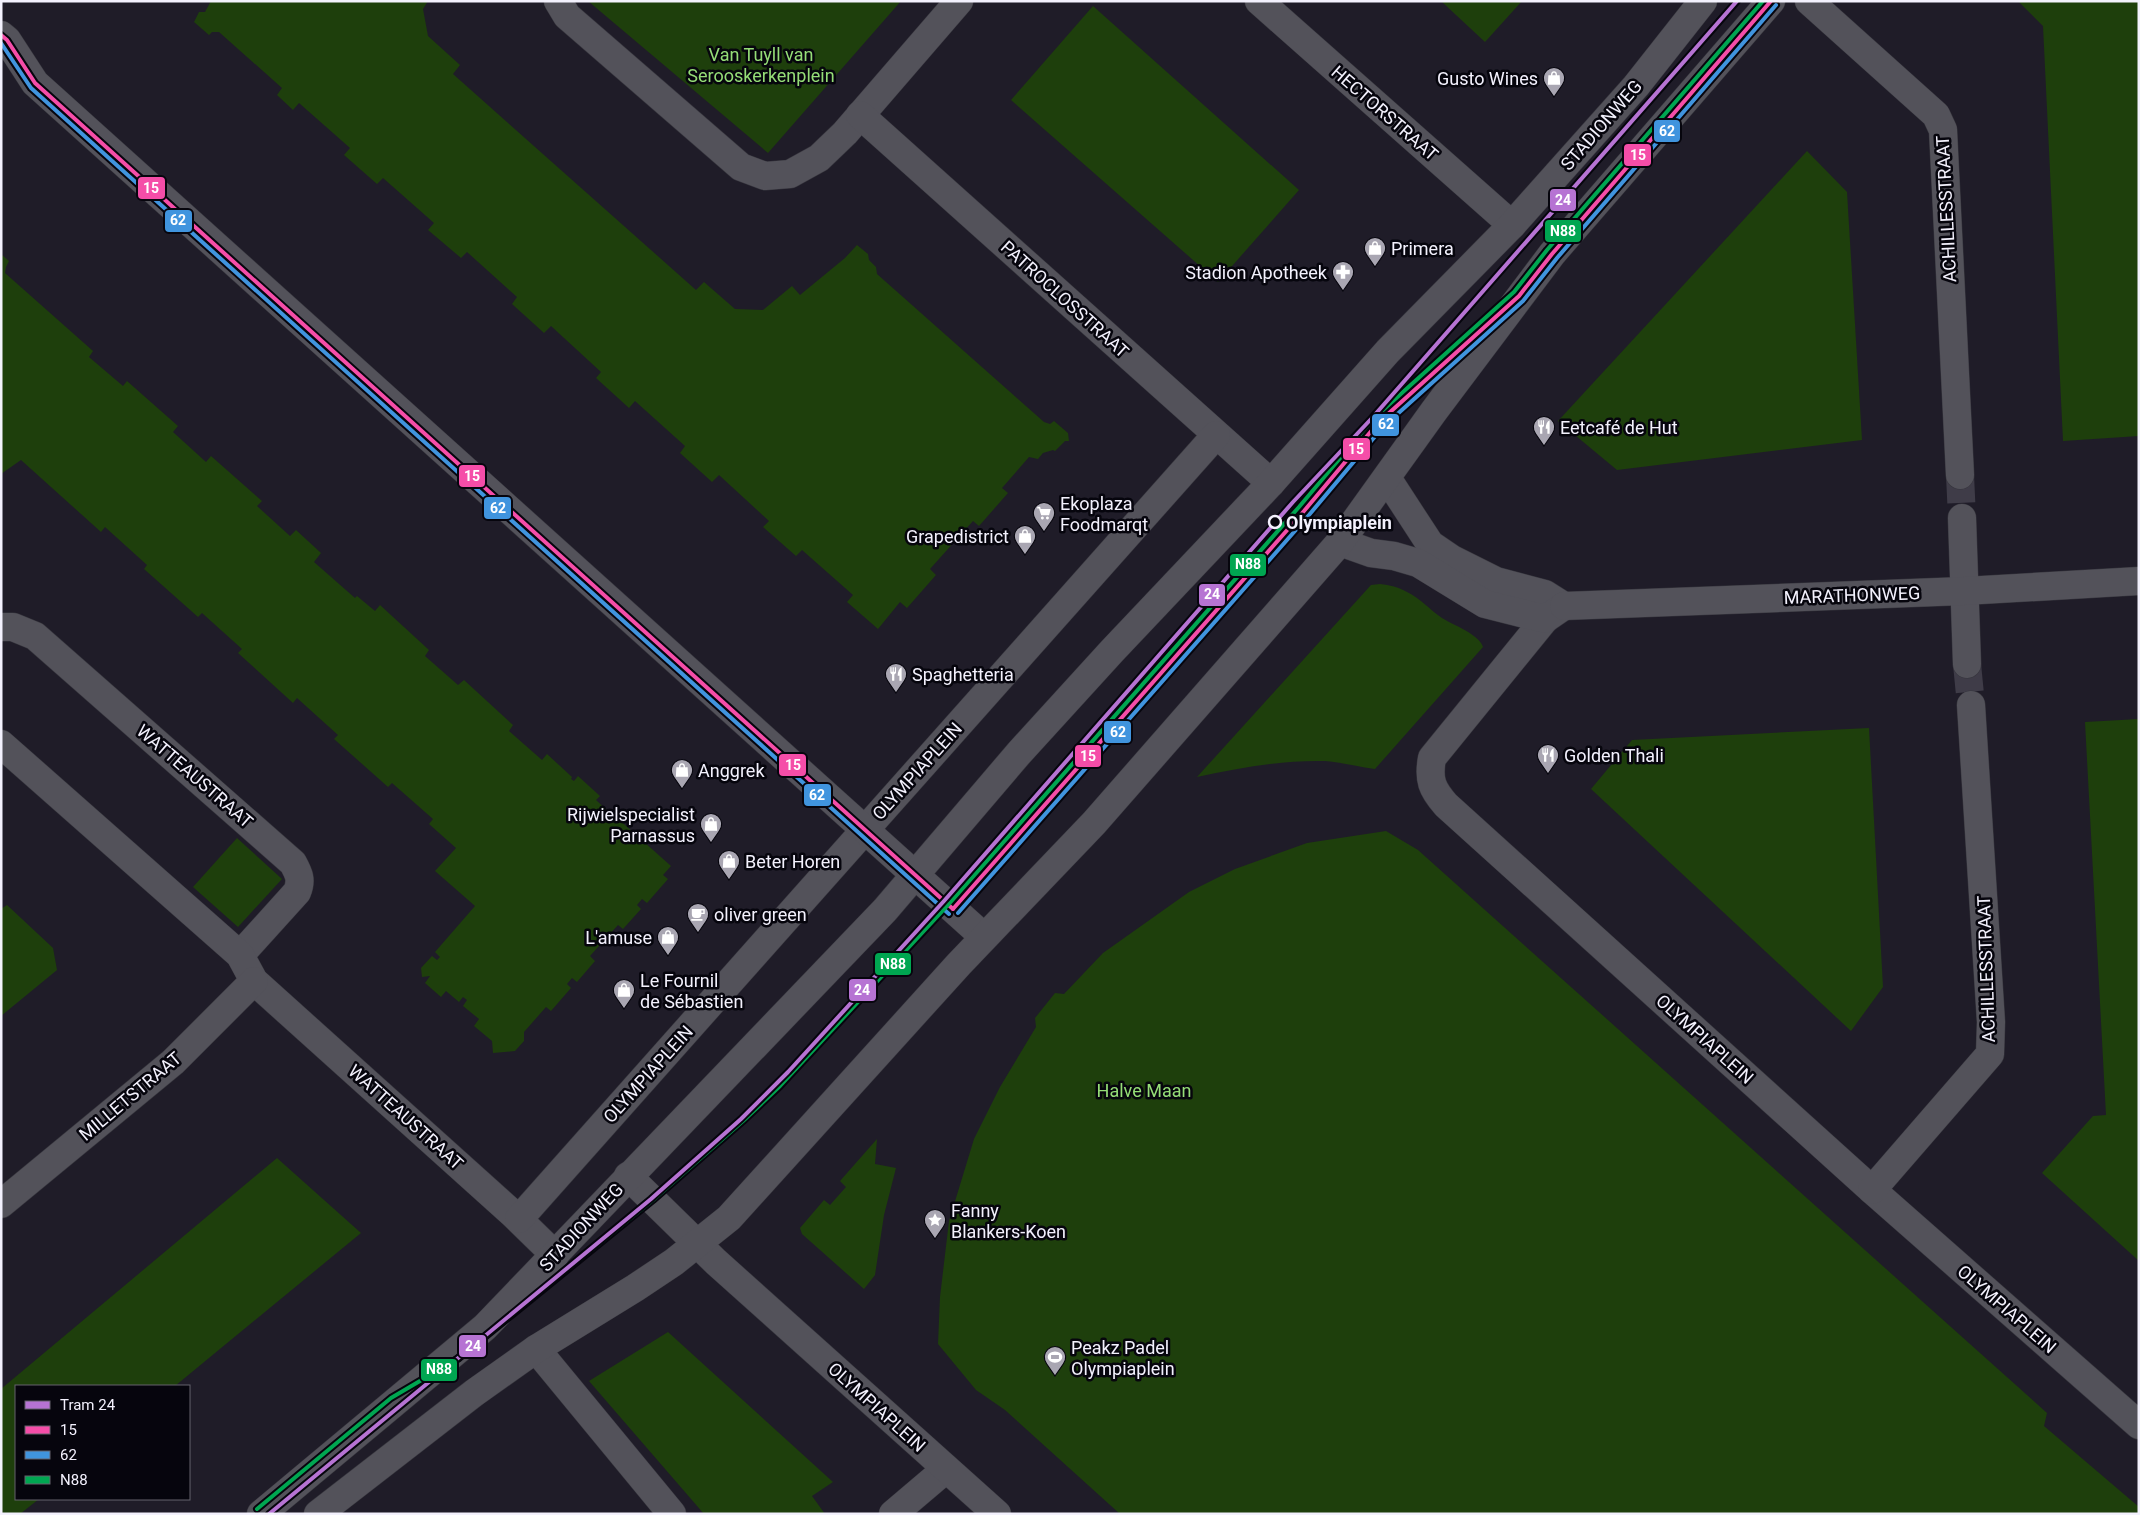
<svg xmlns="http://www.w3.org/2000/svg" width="2140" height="1515" font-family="Roboto,sans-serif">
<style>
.green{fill:#1e3f0c}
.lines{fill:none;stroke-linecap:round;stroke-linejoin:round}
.street-tunnel{stroke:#3f3c48;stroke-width:28;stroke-dasharray:28 14;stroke-linecap:butt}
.street-casing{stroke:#37363e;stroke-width:29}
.secondary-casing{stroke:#37363e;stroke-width:29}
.street{stroke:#53525a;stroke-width:28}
.secondary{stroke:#53525a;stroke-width:28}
.bus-1-casing{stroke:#06050d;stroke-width:8}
.bus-2-casing{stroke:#06050d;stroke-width:8}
.bus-3-casing{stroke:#06050d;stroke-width:8}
.bus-1{stroke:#f54da8;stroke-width:4}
.bus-2{stroke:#4094de;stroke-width:4}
.bus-3{stroke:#00a651;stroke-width:4}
.tram-1-casing{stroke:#06050d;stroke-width:8}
.tram-1{stroke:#b673d3;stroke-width:4}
.stop-dot{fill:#06050d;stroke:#f3f1fd;stroke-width:2.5}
.labels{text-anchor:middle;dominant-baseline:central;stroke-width:5;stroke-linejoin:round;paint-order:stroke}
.park-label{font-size:18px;fill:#95dd77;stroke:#06050d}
.poi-label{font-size:18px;fill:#f3f1fd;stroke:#06050d;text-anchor:start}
.street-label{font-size:18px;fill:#f3f1fd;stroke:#06050d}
.stop-label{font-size:18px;font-weight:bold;fill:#f3f1fd;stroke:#06050d;text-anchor:start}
.line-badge{stroke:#06050d;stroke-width:2}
.badge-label{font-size:14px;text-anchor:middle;font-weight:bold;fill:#fff}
</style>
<rect width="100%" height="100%" fill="#1f1c28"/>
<g class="green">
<path d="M 211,1 L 428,1 L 423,9 L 428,36 L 460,65 L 453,74 L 696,290 L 704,282 L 735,309 L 763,310 L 792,286 L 800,295 L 845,258 L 857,245 L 868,254 L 869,260 L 876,267 L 877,274 L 1044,422 L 1050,424 L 1054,421 L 1068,433 L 1069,441 L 1065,441 L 1055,451 L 1053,450 L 1043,453 L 1038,459 L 1029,457 L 1002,488 L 1008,493 L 979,526 L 973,521 L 930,569 L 936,575 L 907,608 L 900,602 L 878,629 L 847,602 L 853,595 L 802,550 L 796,556 L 763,527 L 769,521 L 719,475 L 712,482 L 680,453 L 685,446 L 635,401 L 629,408 L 596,378 L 601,372 L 551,326 L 544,333 L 512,304 L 517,297 L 467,252 L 461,258 L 428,230 L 434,223 L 383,178 L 377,184 L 344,155 L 350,148 L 299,103 L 293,110 L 277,95 L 282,88 L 219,32 L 212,32 L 209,35 L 194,22 L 199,12 L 205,12 Z"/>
<path d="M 588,1 L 901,1 L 768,153 Z"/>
<path d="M 1441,1 L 1522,1 L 1485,42 Z"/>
<path d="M 2018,1 L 2139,1 L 2139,436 L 2063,441 L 2043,26 Z"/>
<path d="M 1093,6 L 1299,190 L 1218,282 L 1011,100 Z"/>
<path d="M 1807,151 L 1847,192 L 1862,440 L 1617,470 L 1558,421 Z"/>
<path d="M 1,254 L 9,261 L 6,267 L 5,273 L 93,351 L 89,357 L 123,386 L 127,381 L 178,426 L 173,432 L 206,462 L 211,456 L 262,501 L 257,506 L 290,536 L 296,530 L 321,553 L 314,562 L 355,598 L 357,596 L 375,611 L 380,605 L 429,650 L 425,656 L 458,685 L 464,680 L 513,725 L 509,731 L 542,760 L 547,754 L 572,777 L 571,779 L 574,781 L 578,776 L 600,796 L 596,800 L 609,812 L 606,816 L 612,822 L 616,817 L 671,866 L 663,875 L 668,879 L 647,903 L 642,899 L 637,905 L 641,909 L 623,929 L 618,925 L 590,956 L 595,961 L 577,982 L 572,978 L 567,984 L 571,988 L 551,1011 L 546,1007 L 524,1032 L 524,1041 L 515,1051 L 493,1053 L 492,1041 L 474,1026 L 479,1019 L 463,1006 L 467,1000 L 463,997 L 459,1002 L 446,991 L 441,997 L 425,983 L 430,976 L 422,977 L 421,968 L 432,956 L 437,960 L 440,957 L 435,952 L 475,906 L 435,871 L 456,848 L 429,824 L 433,819 L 392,783 L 388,787 L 334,739 L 338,735 L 297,698 L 293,703 L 238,653 L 242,649 L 202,613 L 198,617 L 144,569 L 147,565 L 105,527 L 101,532 L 21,460 L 1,474 Z"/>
<path d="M 1380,584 C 1390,585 1398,587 1407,592 C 1420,598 1430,610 1442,618 C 1453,625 1479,634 1483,647 L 1375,769 C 1358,767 1341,762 1325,761 C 1281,760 1240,768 1197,777 L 1371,585 Z"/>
<path d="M 2139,719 L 2139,1261 L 2042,1173 L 2093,1116 L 2106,1115 L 2085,722 Z"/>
<path d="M 1869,728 L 1883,987 L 1851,1031 L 1591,789 L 1632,740 Z"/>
<path d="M 1386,831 L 1418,850 L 2047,1413 L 2044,1426 L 2139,1507 L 2139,1514 L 1120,1514 L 1005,1410 L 976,1390 L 938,1344 L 940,1297 L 949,1221 L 974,1139 L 1000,1087 L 1036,1027 L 1035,1018 L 1055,993 L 1064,994 L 1103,953 L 1189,892 L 1235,869 L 1307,843 Z"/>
<path d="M 237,838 L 282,879 L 238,927 L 193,887 Z"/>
<path d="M 7,905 L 53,948 L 57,970 L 1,1016 L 1,909 Z"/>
<path d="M 877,1139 L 875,1164 L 896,1168 L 884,1215 L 875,1275 L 864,1289 L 802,1234 L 800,1228 L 824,1200 L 830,1205 L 846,1187 L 840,1181 Z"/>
<path d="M 277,1158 L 361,1233 L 175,1386 L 16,1386 L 16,1499 L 39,1499 L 20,1514 L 1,1514 L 1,1389 Z"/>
<path d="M 668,1332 L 833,1482 L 812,1496 L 825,1514 L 704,1514 L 589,1381 Z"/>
</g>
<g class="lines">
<g class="street-tunnel">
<path d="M 1960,475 L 1962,518"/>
<path d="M 1967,664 L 1971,705"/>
</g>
<g class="street-casing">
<g id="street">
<path d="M 558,1 L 567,16 L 741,167 L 765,176 L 790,174 L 819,158 L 845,133 L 959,1"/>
<path d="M 1259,1 L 1512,225"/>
<path d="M 1809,1 L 1936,115 L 1943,130 L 1960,475"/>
<path d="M 860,115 L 1271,483"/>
<path d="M 1962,518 L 1967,664"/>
<path d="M 1545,619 L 1432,758 C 1428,780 1432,789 1446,805 L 1872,1190 L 2139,1425"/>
<path d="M 1,627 L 13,627 L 35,636 L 293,863 C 299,874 302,880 297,892 L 240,955"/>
<path d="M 1,744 L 240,955 L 254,981 L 513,1214 L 555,1255"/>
<path d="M 1872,1190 L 1990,1054 L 1991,1022 L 1971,705"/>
<path d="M 1,1204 L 173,1062 L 254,981"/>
<path d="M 519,1219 L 1216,435"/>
<path d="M 536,1349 L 672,1514"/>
<path d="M 893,1514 L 946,1469"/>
</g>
</g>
<g class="secondary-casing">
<g id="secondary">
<path d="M 1,35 L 7,40 L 35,83 L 984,937"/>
<path d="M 1387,478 L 1430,544 L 1452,559 L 1496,581 L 1545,594 L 1564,606"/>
<path d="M 1340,542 L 1371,553 L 1394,556 L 1418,563 L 1485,604 L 1545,619 L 1564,606"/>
<path d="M 1564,606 L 1964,591 L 2139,581"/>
<path d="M 628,1176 L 716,1262 L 997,1514"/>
<path d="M 261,1514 L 485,1327 L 885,910 L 1019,753 L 1112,651 L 1271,483 L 1388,351 L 1512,225 L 1636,86 L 1703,1"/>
<path d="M 318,1514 L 474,1393 L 536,1349 L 635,1288 L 674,1262 L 729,1218 L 959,964 L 1094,823 L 1340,542 L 1434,411 L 1552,254 L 1771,1"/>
</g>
</g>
<use href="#street" class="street"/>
<use href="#secondary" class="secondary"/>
<g class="bus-1-casing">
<g id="bus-1">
<path d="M 1,35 L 7,40 L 35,83 L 953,909"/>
<path d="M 953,909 L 1304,511 L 1378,423 L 1519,296 L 1552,254 L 1771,1"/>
</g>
</g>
<g class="bus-2-casing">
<g id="bus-2">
<path d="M 1,43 L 31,88 L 949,914"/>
<path d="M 958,913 L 1309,515 L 1383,427 L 1523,301 L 1557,258 L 1776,5"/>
</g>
</g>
<g class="bus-3-casing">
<path id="bus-3" d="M 257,1509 L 391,1398 L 459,1358 L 653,1200 L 743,1121 L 780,1086 L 948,905 L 1299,507 L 1373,419 L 1514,292 L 1547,250 L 1763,1"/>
</g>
<use href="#bus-1" class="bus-1"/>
<use href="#bus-2" class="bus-2"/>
<use href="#bus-3" class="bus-3"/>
<g class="tram-1-casing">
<path id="tram-1" d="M 269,1514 L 651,1199 L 741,1119 L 788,1072 L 944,901 L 1293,502 L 1372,418 L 1737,1"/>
</g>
<use href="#tram-1" class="tram-1"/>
</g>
<defs>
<g id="shop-pin" transform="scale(1.125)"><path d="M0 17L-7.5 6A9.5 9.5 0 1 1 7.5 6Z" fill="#a9a6b2" stroke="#06050d"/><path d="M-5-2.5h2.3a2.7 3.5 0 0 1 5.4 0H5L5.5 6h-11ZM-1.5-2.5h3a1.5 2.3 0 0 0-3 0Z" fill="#fff"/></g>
<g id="pharmacy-pin" transform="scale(1.125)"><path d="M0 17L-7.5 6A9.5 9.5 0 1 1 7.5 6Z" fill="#a9a6b2" stroke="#06050d"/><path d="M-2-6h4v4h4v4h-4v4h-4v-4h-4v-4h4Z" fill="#fff"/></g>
<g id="restaurant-pin" transform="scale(1.125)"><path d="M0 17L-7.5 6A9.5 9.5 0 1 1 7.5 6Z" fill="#a9a6b2" stroke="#06050d"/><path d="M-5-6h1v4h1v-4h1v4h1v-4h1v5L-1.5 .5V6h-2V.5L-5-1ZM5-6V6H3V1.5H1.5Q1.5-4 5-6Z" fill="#fff"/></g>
<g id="supermarket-pin" transform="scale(1.125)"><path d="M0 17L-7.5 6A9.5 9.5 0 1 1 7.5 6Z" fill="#a9a6b2" stroke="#06050d"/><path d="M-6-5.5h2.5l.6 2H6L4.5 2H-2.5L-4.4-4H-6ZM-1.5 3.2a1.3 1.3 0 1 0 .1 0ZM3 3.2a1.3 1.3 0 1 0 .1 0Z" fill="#fff"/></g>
<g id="cafe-pin" transform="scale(1.125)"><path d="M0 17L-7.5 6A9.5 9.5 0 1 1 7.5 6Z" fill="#a9a6b2" stroke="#06050d"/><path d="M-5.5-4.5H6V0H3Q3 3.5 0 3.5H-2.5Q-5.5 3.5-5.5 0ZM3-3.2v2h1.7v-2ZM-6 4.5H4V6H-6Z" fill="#fff"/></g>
<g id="sight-pin" transform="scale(1.125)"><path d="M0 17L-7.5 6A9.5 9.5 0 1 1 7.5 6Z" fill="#a9a6b2" stroke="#06050d"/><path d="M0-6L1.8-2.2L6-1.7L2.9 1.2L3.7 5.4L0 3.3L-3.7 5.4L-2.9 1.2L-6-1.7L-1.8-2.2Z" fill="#fff"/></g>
<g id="stadium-pin" transform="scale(1.125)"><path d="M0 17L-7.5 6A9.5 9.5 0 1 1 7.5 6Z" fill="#a9a6b2" stroke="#06050d"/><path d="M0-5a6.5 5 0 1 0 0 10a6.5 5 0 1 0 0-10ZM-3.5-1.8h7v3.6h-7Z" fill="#fff"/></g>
</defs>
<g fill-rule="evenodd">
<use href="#shop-pin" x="1554" y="78"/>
<use href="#shop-pin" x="1375" y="248"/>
<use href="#pharmacy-pin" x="1343" y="272"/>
<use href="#restaurant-pin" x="1544" y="427"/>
<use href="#supermarket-pin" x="1044" y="513"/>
<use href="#shop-pin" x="1025" y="536"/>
<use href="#restaurant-pin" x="896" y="674"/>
<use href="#restaurant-pin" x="1548" y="755"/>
<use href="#shop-pin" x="682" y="770"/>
<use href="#shop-pin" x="711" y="824"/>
<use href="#shop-pin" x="729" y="861"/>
<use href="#cafe-pin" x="698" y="914"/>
<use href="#shop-pin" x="668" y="937"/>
<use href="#shop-pin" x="624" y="990"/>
<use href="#sight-pin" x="935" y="1220"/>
<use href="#stadium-pin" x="1055" y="1357"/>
</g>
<circle class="stop-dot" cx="1275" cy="522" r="6"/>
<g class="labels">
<g class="park-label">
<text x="761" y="54">Van Tuyll van<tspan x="761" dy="21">Serooskerkenplein</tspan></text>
<text x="1144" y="1090">Halve Maan</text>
</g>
<g class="poi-label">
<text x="1538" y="78" text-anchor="end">Gusto Wines</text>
<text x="1391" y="248">Primera</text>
<text x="1327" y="272" text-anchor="end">Stadion Apotheek</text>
<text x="1560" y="427">Eetcafé de Hut</text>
<text x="1060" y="503">Ekoplaza<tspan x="1060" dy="21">Foodmarqt</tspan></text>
<text x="1009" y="536" text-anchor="end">Grapedistrict</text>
<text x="912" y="674">Spaghetteria</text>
<text x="1564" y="755">Golden Thali</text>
<text x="698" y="770">Anggrek</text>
<text x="695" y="814" text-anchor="end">Rijwielspecialist<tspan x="695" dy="21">Parnassus</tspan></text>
<text x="745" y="861">Beter Horen</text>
<text x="714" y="914">oliver green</text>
<text x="652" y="937" text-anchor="end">L'amuse</text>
<text x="640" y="980">Le Fournil<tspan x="640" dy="21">de Sébastien</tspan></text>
<text x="951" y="1210">Fanny<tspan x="951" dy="21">Blankers-Koen</tspan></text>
<text x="1071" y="1347">Peakz Padel<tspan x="1071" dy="21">Olympiaplein</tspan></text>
</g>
<g class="street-label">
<text transform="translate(1385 113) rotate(41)">HECTORSTRAAT</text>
<text transform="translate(1601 125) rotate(-49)">STADIONWEG</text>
<text transform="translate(1946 209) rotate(-93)">ACHILLESSTRAAT</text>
<text transform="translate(1065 299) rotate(42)">PATROCLOSSTRAAT</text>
<text transform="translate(1852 595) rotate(-2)">MARATHONWEG</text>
<text transform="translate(917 771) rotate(-48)">OLYMPIAPLEIN</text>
<text transform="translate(195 776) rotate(41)">WATTEAUSTRAAT</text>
<text transform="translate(1986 969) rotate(-92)">ACHILLESSTRAAT</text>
<text transform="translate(1705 1039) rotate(42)">OLYMPIAPLEIN</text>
<text transform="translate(648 1074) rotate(-48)">OLYMPIAPLEIN</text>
<text transform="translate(130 1096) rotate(-40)">MILLETSTRAAT</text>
<text transform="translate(406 1117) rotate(42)">WATTEAUSTRAAT</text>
<text transform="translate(581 1227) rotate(-47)">STADIONWEG</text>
<text transform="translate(2007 1309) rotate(41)">OLYMPIAPLEIN</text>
<text transform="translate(877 1407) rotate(42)">OLYMPIAPLEIN</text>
</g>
<g class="stop-label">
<text x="1286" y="522">Olympiaplein</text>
</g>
</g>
<g class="line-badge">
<rect x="1653" y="119" width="28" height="24" rx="5" fill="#4094de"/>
<rect x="1623" y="143" width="29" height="24" rx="5" fill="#f54da8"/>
<rect x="137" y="176" width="29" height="24" rx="5" fill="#f54da8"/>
<rect x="1549" y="188" width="28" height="24" rx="5" fill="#b673d3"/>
<rect x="164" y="209" width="29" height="24" rx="5" fill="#4094de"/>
<rect x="1544" y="219" width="38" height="24" rx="5" fill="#00a651"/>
<rect x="1371" y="413" width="29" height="24" rx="5" fill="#4094de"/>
<rect x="1342" y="437" width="29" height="24" rx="5" fill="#f54da8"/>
<rect x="458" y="464" width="28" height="24" rx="5" fill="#f54da8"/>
<rect x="483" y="496" width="29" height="24" rx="5" fill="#4094de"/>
<rect x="1229" y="553" width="38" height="24" rx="5" fill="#00a651"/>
<rect x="1198" y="583" width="28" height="24" rx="5" fill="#b673d3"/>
<rect x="1103" y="720" width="29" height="24" rx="5" fill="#4094de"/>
<rect x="1074" y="744" width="28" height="24" rx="5" fill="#f54da8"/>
<rect x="778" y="753" width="29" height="24" rx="5" fill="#f54da8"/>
<rect x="803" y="783" width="29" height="24" rx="5" fill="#4094de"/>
<rect x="874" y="952" width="38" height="24" rx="5" fill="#00a651"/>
<rect x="848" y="978" width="29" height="24" rx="5" fill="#b673d3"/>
<rect x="458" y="1334" width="29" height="24" rx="5" fill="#b673d3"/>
<rect x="420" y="1358" width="38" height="24" rx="5" fill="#00a651"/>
</g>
<g class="badge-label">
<text x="1667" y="136">62</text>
<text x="1638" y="160">15</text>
<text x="151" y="193">15</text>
<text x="1563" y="205">24</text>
<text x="178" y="225">62</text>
<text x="1563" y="236">N88</text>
<text x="1386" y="429">62</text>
<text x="1356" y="454">15</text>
<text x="472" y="481">15</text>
<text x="498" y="513">62</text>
<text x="1248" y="569">N88</text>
<text x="1212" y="599">24</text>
<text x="1118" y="737">62</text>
<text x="1088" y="761">15</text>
<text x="793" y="770">15</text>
<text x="817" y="800">62</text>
<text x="893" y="969">N88</text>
<text x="862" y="995">24</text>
<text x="473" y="1351">24</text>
<text x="439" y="1374">N88</text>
</g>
<rect width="2140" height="1515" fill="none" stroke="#f3f1fd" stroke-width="5"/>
<rect x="15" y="1385" width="175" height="115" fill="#06050d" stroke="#65636d"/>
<rect x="25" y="1401" width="25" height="8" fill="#b673d3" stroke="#65636d"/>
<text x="60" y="1410" font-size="15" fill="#f3f1fd">Tram 24</text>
<rect x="25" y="1426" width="25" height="8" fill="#f54da8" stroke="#65636d"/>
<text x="60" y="1435" font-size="15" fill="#f3f1fd">15</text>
<rect x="25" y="1451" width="25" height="8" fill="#4094de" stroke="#65636d"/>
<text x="60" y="1460" font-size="15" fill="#f3f1fd">62</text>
<rect x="25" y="1476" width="25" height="8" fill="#00a651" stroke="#65636d"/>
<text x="60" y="1485" font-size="15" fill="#f3f1fd">N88</text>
</svg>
